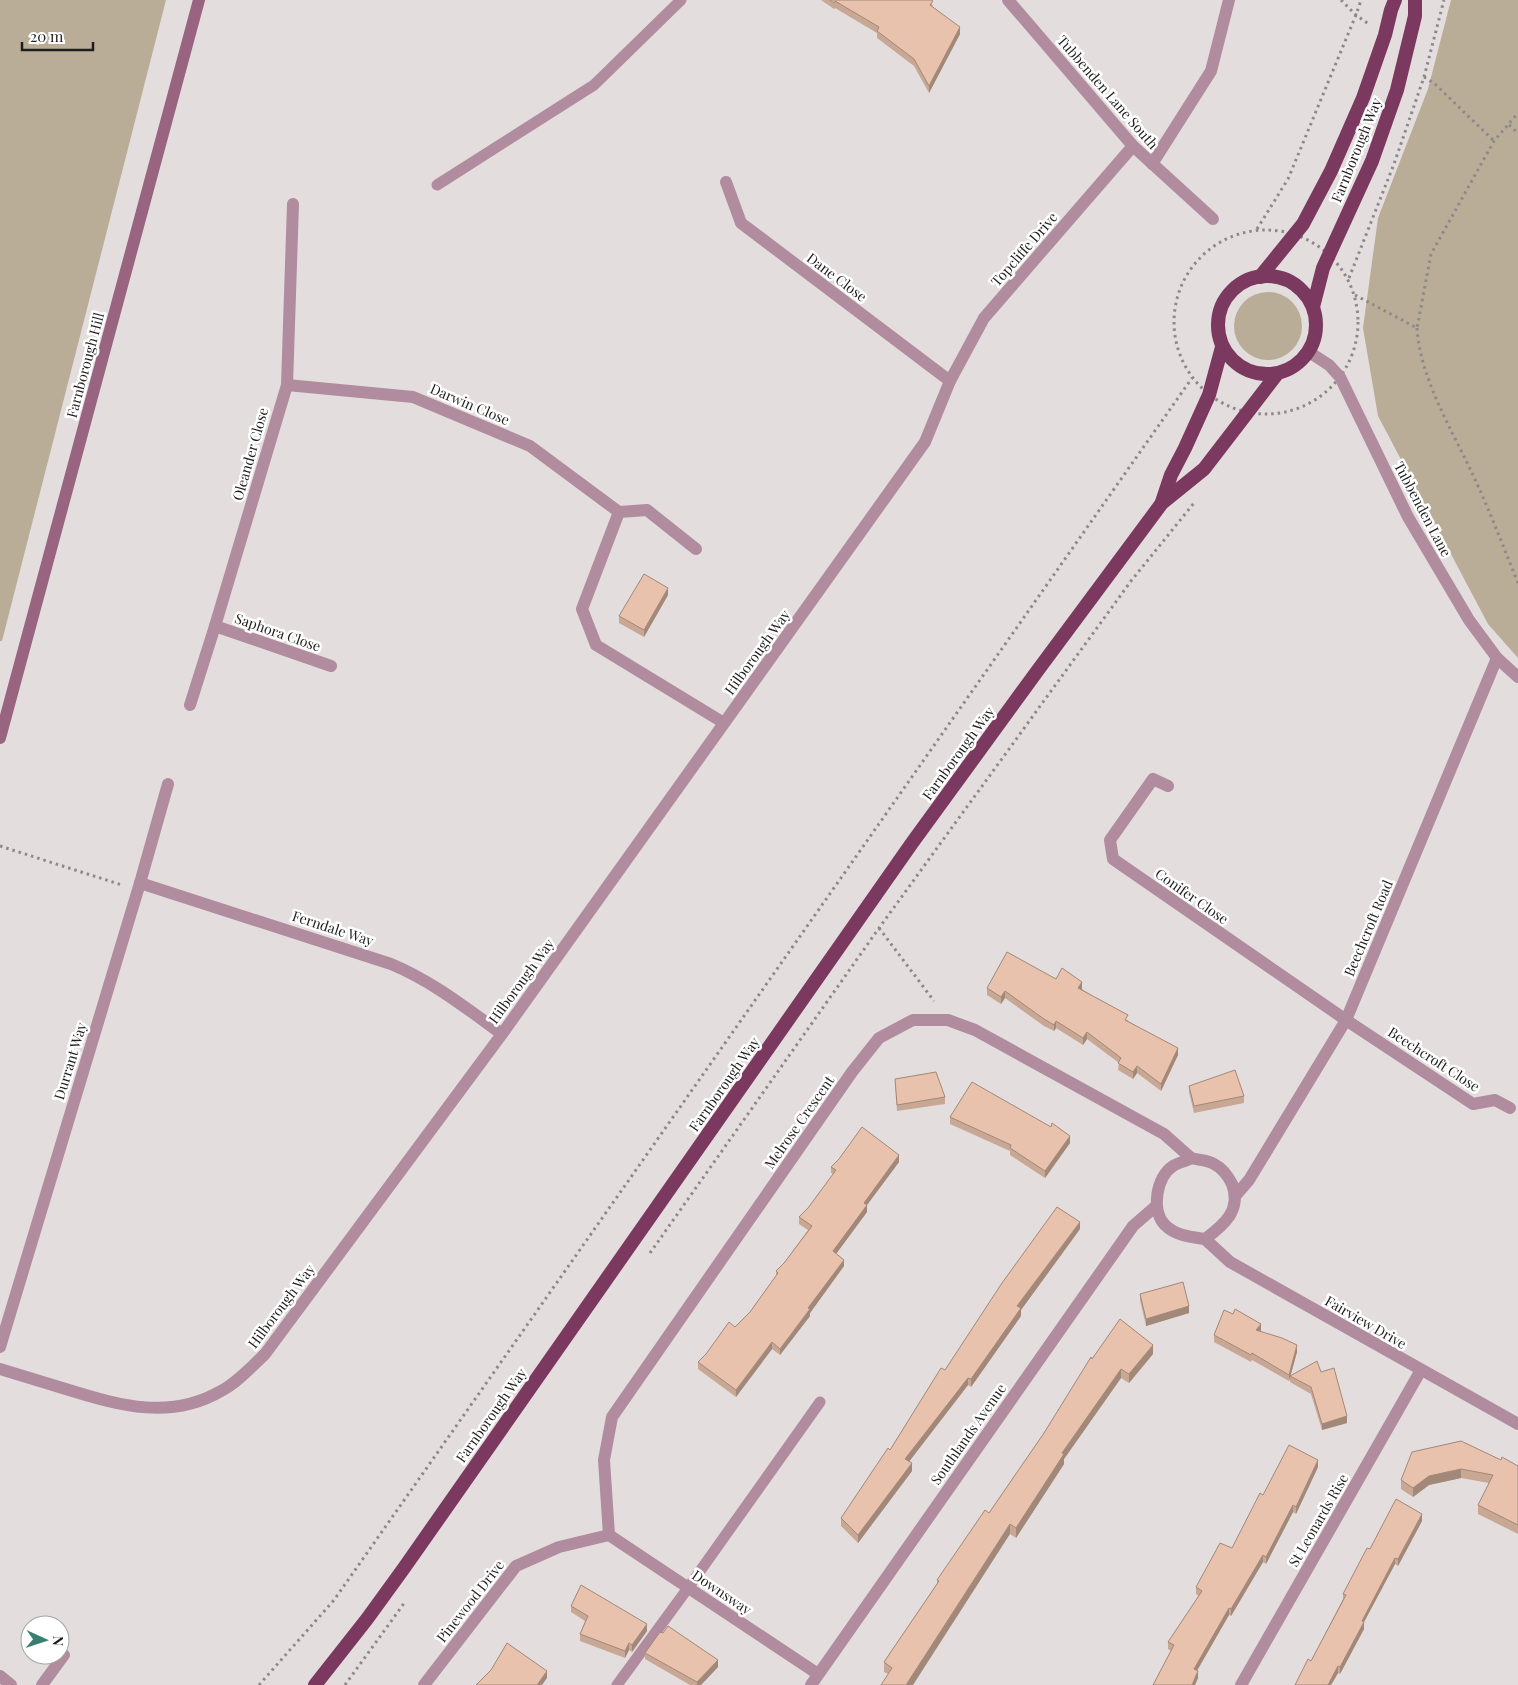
<svg xmlns="http://www.w3.org/2000/svg" width="1518" height="1685" font-family="'Playfair Display',serif">
<style>
.green{fill:#b9ad97}
.lines{fill:none;stroke-linecap:round;stroke-linejoin:round}
.path{stroke:#8e8989;stroke-width:3;stroke-dasharray:2.5 4;stroke-linecap:butt}
.service{stroke:#b18c9f;stroke-width:11}
.minor{stroke:#b18c9f;stroke-width:12}
.tertiary{stroke:#b18c9f;stroke-width:12}
.secondary{stroke:#98647f;stroke-width:12}
.trunk{stroke:#7c3960;stroke-width:14}
.wall{fill:#c8a795}
.shaded-wall{fill:#a28879}
.building{fill:#e8c2ad;stroke:#a28879}
.labels{text-anchor:middle;dominant-baseline:central;stroke-width:5;stroke-linejoin:round;paint-order:stroke}
.street-label{font-size:14px;fill:#1f1d1d;stroke:#fff}
</style>
<rect width="100%" height="100%" fill="#e4dddd"/>
<g class="green">
<path d="M 0,0 L 166,0 L 2,641 L 0,641 Z"/>
<path d="M 1451,0 L 1518,0 L 1518,658 L 1488,624 L 1378,416 L 1363,328 L 1378,218 L 1428,89 Z"/>
<circle cx="1268" cy="326" r="34"/>
</g>
<g class="lines">
<g class="path">
<path d="M 1341,0 L 1356,15 L 1370,25"/>
<path d="M 1424,77 L 1435,84 L 1494,141"/>
<path d="M 1509,125 L 1518,133"/>
<path d="M 1257,229 L 1288,179 L 1356,15 L 1361,0"/>
<circle cx="1266" cy="322" r="92"/>
<path d="M 1349,278 L 1394,164 L 1424,77 L 1444,0"/>
<path d="M 1355,295 L 1417,328 L 1431,254 L 1494,141 L 1518,113"/>
<path d="M 1417,328 C 1420,378 1451,428 1472,473 C 1489,509 1503,546 1518,583"/>
<path d="M 0,846 L 122,885"/>
<path d="M 879,928 L 934,1001"/>
<path d="M 650,1253 L 879,928 L 1131,581 L 1194,503"/>
<path d="M 259,1685 L 334,1600 L 1192,378"/>
<path d="M 345,1685 L 405,1602"/>
</g>
<g class="service">
<path d="M 437,185 L 594,85 L 681,0"/>
<path d="M 617,1685 L 688,1588 L 820,1402"/>
</g>
<g class="minor">
<path d="M 1008,0 L 1133,146 L 1213,219"/>
<path d="M 1152,164 L 1211,71 L 1229,0"/>
<path d="M 726,182 L 741,223 L 950,381"/>
<path d="M 287,385 L 413,397 L 530,446 L 619,512 L 582,609 L 596,645 L 724,723"/>
<path d="M 619,512 L 647,510 L 696,549"/>
<path d="M 215,626 L 331,666"/>
<path d="M 190,705 L 215,626 L 287,385 L 293,204"/>
<path d="M 1168,786 L 1153,779 L 1110,840 L 1113,859 L 1346,1020 L 1473,1104 L 1495,1100 L 1510,1108"/>
<path d="M 140,883 L 391,964 C 432,981 466,1008 502,1034"/>
<path d="M 1191,1158 C 1198,1160 1208,1160 1214,1164 C 1222,1168 1228,1176 1232,1184 C 1242,1210 1224,1225 1205,1239 C 1191,1237 1176,1236 1165,1225 C 1151,1211 1156,1177 1173,1166 C 1178,1163 1186,1161 1191,1158 Z"/>
<path d="M 1236,1195 L 1249,1180 L 1346,1020 L 1497,658"/>
<path d="M 1205,1239 L 1230,1262 L 1518,1424"/>
<path d="M 0,1347 L 140,883 L 168,784"/>
<path d="M 0,1369 C 23,1376 46,1383 69,1390 C 121,1406 171,1420 221,1391 C 238,1382 251,1367 265,1354 L 502,1034 L 925,442 L 950,381 L 984,318 L 1133,146"/>
<path d="M 609,1535 L 604,1460 L 612,1417 L 852,1072 L 879,1038 L 913,1020 L 948,1020 L 975,1030 L 1164,1134 L 1191,1158"/>
<path d="M 609,1535 L 818,1674"/>
<path d="M 0,1676 L 11,1685"/>
<path d="M 42,1685 L 64,1655"/>
<path d="M 424,1685 L 516,1566 L 559,1547 L 609,1535"/>
<path d="M 811,1685 L 1133,1226 L 1156,1206"/>
<path d="M 1241,1685 L 1421,1370"/>
</g>
<path class="tertiary" d="M 1309,352 L 1329,365 L 1340,377 L 1408,517 L 1469,620 L 1497,658 L 1518,677"/>
<path class="secondary" d="M 0,738 L 199,0"/>
<g class="trunk">
<circle cx="1267" cy="325" r="49"/>
<path d="M 1260,277 L 1303,224 L 1331,171 L 1363,98 L 1385,35 L 1391,10 L 1395,0"/>
<path d="M 1313,307 L 1323,268 L 1372,161 L 1397,90 L 1415,16 L 1415,0"/>
<path d="M 1162,502 L 1171,475 L 1185,448 L 1209,395 L 1222,347"/>
<path d="M 315,1685 L 367,1619 L 404,1568 L 912,843 L 1038,670 L 1162,503 L 1204,469 L 1277,374"/>
</g>
</g>
<g class="wall">
<path d="M 821,0 L 931,0 L 933,7 L 960,34 L 929,93 L 914,66 L 877,38 L 877,33 L 835,8 L 834,9 Z"/>
<path d="M 668,595 L 644,637 L 619,623 L 619,616 Z"/>
<path d="M 1056,979 L 1082,989 L 1178,1055 L 1161,1091 L 1137,1073 L 1133,1079 L 1118,1070 L 1119,1063 L 1087,1039 L 1083,1045 L 1056,1028 L 1054,1031 L 1044,1026 L 1005,998 L 1001,1004 L 987,995 L 987,988 Z"/>
<path d="M 895,1079 L 945,1097 L 945,1104 L 897,1111 Z"/>
<path d="M 1189,1086 L 1244,1096 L 1244,1103 L 1194,1113 L 1189,1092 Z"/>
<path d="M 950,1117 L 1070,1143 L 1045,1178 L 1010,1155 L 1010,1151 L 950,1124 Z"/>
<path d="M 899,1162 L 867,1205 L 867,1212 L 836,1254 L 844,1266 L 810,1313 L 810,1316 L 780,1355 L 772,1349 L 736,1397 L 698,1369 L 698,1362 L 750,1312 L 776,1276 L 776,1271 L 784,1263 L 808,1230 L 799,1224 L 799,1217 L 808,1208 L 833,1174 L 831,1173 L 831,1167 Z"/>
<path d="M 1080,1229 L 1021,1310 L 1021,1316 L 971,1387 L 968,1385 L 909,1461 L 912,1471 L 858,1543 L 841,1526 L 841,1518 L 890,1450 L 945,1370 Z"/>
<path d="M 1140,1294 L 1189,1313 L 1146,1326 L 1140,1300 Z"/>
<path d="M 1261,1330 L 1260,1332 L 1297,1352 L 1289,1381 L 1252,1360 L 1251,1362 L 1214,1342 L 1214,1335 Z"/>
<path d="M 1153,1354 L 1129,1383 L 1121,1378 L 1064,1459 L 1064,1464 L 1016,1538 L 1010,1534 L 888,1674 L 884,1672 L 884,1662 L 937,1584 L 937,1580 L 989,1513 L 1044,1433 L 1092,1359 Z"/>
<path d="M 1321,1372 L 1347,1423 L 1322,1430 L 1311,1394 L 1290,1382 L 1290,1376 Z"/>
<path d="M 1501,1460 L 1518,1466 L 1518,1534 L 1478,1514 L 1478,1505 L 1489,1483 L 1461,1478 L 1429,1485 L 1413,1497 L 1401,1489 L 1401,1480 Z"/>
<path d="M 1318,1467 L 1296,1514 L 1293,1512 L 1266,1564 L 1263,1562 L 1231,1616 L 1229,1615 L 1197,1670 L 1198,1678 L 1195,1685 L 1153,1685 L 1171,1651 L 1168,1649 L 1168,1642 L 1199,1596 L 1196,1594 L 1196,1587 L 1232,1548 L 1263,1495 Z"/>
<path d="M 1422,1521 L 1398,1566 L 1395,1564 L 1364,1622 L 1364,1629 L 1340,1674 L 1338,1673 L 1331,1685 L 1295,1685 L 1311,1661 L 1343,1599 L 1343,1594 L 1370,1549 Z"/>
<path d="M 571,1606 L 647,1631 L 632,1652 L 629,1650 L 625,1658 L 580,1641 L 580,1634 L 585,1621 L 571,1612 Z"/>
<path d="M 645,1653 L 718,1667 L 701,1685 L 690,1685 L 645,1659 Z"/>
</g>
<g class="shaded-wall">
<path d="M 960,27 L 960,34 L 929,93 L 929,86 Z"/>
<path d="M 668,588 L 668,595 L 644,637 L 644,630 Z"/>
<path d="M 1082,982 L 1082,989 L 1078,994 L 1078,988 Z"/>
<path d="M 1005,991 L 1005,998 L 1001,1004 L 1001,997 Z"/>
<path d="M 1056,1021 L 1056,1028 L 1054,1031 L 1054,1025 Z"/>
<path d="M 1087,1032 L 1087,1039 L 1083,1045 L 1083,1038 Z"/>
<path d="M 1178,1048 L 1178,1055 L 1161,1091 L 1161,1084 Z"/>
<path d="M 1137,1066 L 1137,1073 L 1133,1079 L 1133,1072 Z"/>
<path d="M 1070,1136 L 1070,1143 L 1045,1178 L 1045,1171 Z"/>
<path d="M 899,1155 L 899,1162 L 864,1209 L 864,1203 Z"/>
<path d="M 867,1205 L 867,1212 L 833,1258 L 833,1251 Z"/>
<path d="M 1080,1222 L 1080,1229 L 1021,1310 L 1021,1316 L 971,1387 L 971,1379 L 1017,1306 Z"/>
<path d="M 844,1260 L 844,1266 L 810,1313 L 810,1316 L 780,1355 L 780,1349 L 808,1308 Z"/>
<path d="M 1189,1306 L 1189,1313 L 1146,1326 L 1146,1319 Z"/>
<path d="M 1261,1324 L 1261,1330 L 1256,1337 L 1256,1330 Z"/>
<path d="M 772,1342 L 772,1349 L 736,1397 L 736,1390 Z"/>
<path d="M 1153,1345 L 1153,1354 L 1129,1383 L 1129,1374 Z"/>
<path d="M 1297,1345 L 1297,1352 L 1289,1381 L 1289,1375 Z"/>
<path d="M 1121,1369 L 1121,1378 L 1064,1459 L 1064,1464 L 1016,1538 L 1016,1528 L 1062,1453 Z"/>
<path d="M 968,1378 L 968,1385 L 905,1467 L 905,1459 Z"/>
<path d="M 1347,1416 L 1347,1423 L 1322,1430 L 1322,1424 Z"/>
<path d="M 1318,1460 L 1318,1467 L 1296,1514 L 1296,1507 Z"/>
<path d="M 912,1463 L 912,1471 L 858,1543 L 858,1535 Z"/>
<path d="M 1461,1469 L 1461,1478 L 1429,1485 L 1413,1497 L 1413,1488 L 1429,1476 Z"/>
<path d="M 1293,1505 L 1293,1512 L 1266,1564 L 1266,1557 Z"/>
<path d="M 1422,1514 L 1422,1521 L 1398,1566 L 1398,1559 Z"/>
<path d="M 1010,1524 L 1010,1534 L 913,1685 L 906,1685 Z"/>
<path d="M 1263,1555 L 1263,1562 L 1231,1616 L 1231,1609 Z"/>
<path d="M 1395,1558 L 1395,1564 L 1364,1622 L 1364,1629 L 1340,1674 L 1340,1667 L 1362,1621 Z"/>
<path d="M 1229,1608 L 1229,1615 L 1194,1676 L 1194,1669 Z"/>
<path d="M 647,1624 L 647,1631 L 632,1652 L 632,1645 Z"/>
<path d="M 629,1643 L 629,1650 L 625,1658 L 625,1651 Z"/>
<path d="M 718,1660 L 718,1667 L 701,1685 L 697,1685 L 697,1682 Z"/>
<path d="M 1338,1666 L 1338,1673 L 1331,1685 L 1328,1685 Z"/>
<path d="M 547,1671 L 547,1678 L 542,1685 L 537,1685 Z"/>
<path d="M 1198,1671 L 1198,1678 L 1195,1685 L 1192,1685 Z"/>
</g>
<g class="building">
<path d="M 830,0 L 931,0 L 933,1 L 930,5 L 960,27 L 929,86 L 914,59 L 877,31 L 879,27 L 835,1 L 834,3 Z"/>
<path d="M 644,574 L 668,588 L 644,630 L 619,616 Z"/>
<path d="M 1007,952 L 1056,979 L 1062,968 L 1082,982 L 1078,988 L 1128,1015 L 1125,1020 L 1178,1048 L 1161,1084 L 1137,1066 L 1133,1072 L 1118,1063 L 1121,1058 L 1087,1032 L 1083,1038 L 1056,1021 L 1054,1025 L 1044,1019 L 1005,991 L 1001,997 L 987,988 Z"/>
<path d="M 1235,1070 L 1244,1096 L 1194,1106 L 1189,1086 Z"/>
<path d="M 936,1072 L 945,1097 L 897,1105 L 895,1079 Z"/>
<path d="M 972,1082 L 1051,1127 L 1052,1123 L 1070,1136 L 1045,1171 L 1010,1148 L 1011,1145 L 950,1117 Z"/>
<path d="M 862,1127 L 899,1155 L 864,1203 L 867,1205 L 833,1251 L 844,1260 L 808,1308 L 810,1309 L 780,1349 L 772,1342 L 736,1390 L 698,1362 L 706,1354 L 729,1322 L 735,1327 L 750,1312 L 778,1273 L 776,1271 L 784,1263 L 812,1226 L 799,1217 L 808,1208 L 836,1170 L 831,1167 L 839,1159 Z"/>
<path d="M 1057,1207 L 1080,1222 L 1017,1306 L 1021,1308 L 971,1379 L 968,1378 L 905,1459 L 912,1463 L 858,1535 L 841,1518 L 888,1448 L 890,1450 L 941,1368 L 945,1370 L 1002,1283 Z"/>
<path d="M 1183,1282 L 1189,1306 L 1146,1319 L 1140,1294 Z"/>
<path d="M 1235,1309 L 1261,1324 L 1256,1330 L 1282,1338 L 1297,1345 L 1289,1375 L 1252,1353 L 1251,1355 L 1214,1335 L 1224,1310 L 1233,1314 Z"/>
<path d="M 1120,1319 L 1153,1345 L 1129,1374 L 1121,1369 L 1062,1453 L 1064,1454 L 1016,1528 L 1010,1524 L 906,1685 L 881,1685 L 892,1668 L 884,1662 L 939,1581 L 937,1580 L 985,1510 L 989,1513 L 1044,1433 L 1091,1357 L 1092,1359 Z"/>
<path d="M 1317,1361 L 1321,1372 L 1334,1368 L 1347,1416 L 1322,1424 L 1311,1387 L 1290,1376 Z"/>
<path d="M 1461,1441 L 1501,1460 L 1502,1457 L 1518,1466 L 1518,1525 L 1478,1505 L 1493,1475 L 1461,1469 L 1429,1476 L 1413,1488 L 1401,1480 L 1412,1452 Z"/>
<path d="M 1289,1445 L 1318,1460 L 1296,1507 L 1293,1505 L 1266,1557 L 1263,1555 L 1231,1609 L 1229,1608 L 1194,1669 L 1198,1671 L 1192,1685 L 1153,1685 L 1174,1645 L 1168,1642 L 1202,1591 L 1196,1587 L 1220,1543 L 1232,1548 L 1260,1493 L 1263,1495 Z"/>
<path d="M 1396,1499 L 1422,1514 L 1398,1559 L 1395,1558 L 1362,1621 L 1364,1622 L 1340,1667 L 1338,1666 L 1328,1685 L 1295,1685 L 1308,1659 L 1311,1661 L 1346,1595 L 1343,1594 L 1367,1548 L 1370,1549 Z"/>
<path d="M 581,1585 L 647,1624 L 632,1645 L 629,1643 L 625,1651 L 580,1634 L 588,1616 L 571,1606 Z"/>
<path d="M 668,1626 L 718,1660 L 697,1682 L 645,1653 L 660,1632 L 663,1633 Z"/>
<path d="M 507,1643 L 547,1671 L 537,1685 L 476,1685 L 491,1670 Z"/>
</g>
<g class="labels">
<g class="street-label">
<text transform="translate(1108 92) rotate(49)">Tubbenden Lane South</text>
<text transform="translate(1356 150) rotate(-68)">Farnborough Way</text>
<text transform="translate(1024 249) rotate(-49)">Topcliffe Drive</text>
<text transform="translate(837 277) rotate(37)">Dane Close</text>
<text transform="translate(85 365) rotate(-75)">Farnborough Hill</text>
<text transform="translate(470 404) rotate(23)">Darwin Close</text>
<text transform="translate(250 454) rotate(-74)">Oleander Close</text>
<text transform="translate(1423 509) rotate(62)">Tubbenden Lane</text>
<text transform="translate(278 632) rotate(19)">Saphora Close</text>
<text transform="translate(757 652) rotate(-54)">Hilborough Way</text>
<text transform="translate(958 753) rotate(-54)">Farnborough Way</text>
<text transform="translate(1192 896) rotate(35)">Conifer Close</text>
<text transform="translate(333 928) rotate(18)">Ferndale Way</text>
<text transform="translate(1368 928) rotate(-67)">Beechcroft Road</text>
<text transform="translate(521 981) rotate(-54)">Hilborough Way</text>
<text transform="translate(1434 1059) rotate(33)">Beechcroft Close</text>
<text transform="translate(70 1061) rotate(-73)">Durrant Way</text>
<text transform="translate(724 1084) rotate(-55)">Farnborough Way</text>
<text transform="translate(799 1122) rotate(-55)">Melrose Crescent</text>
<text transform="translate(281 1306) rotate(-53)">Hilborough Way</text>
<text transform="translate(1366 1322) rotate(30)">Fairview Drive</text>
<text transform="translate(491 1415) rotate(-55)">Farnborough Way</text>
<text transform="translate(968 1434) rotate(-55)">Southlands Avenue</text>
<text transform="translate(1318 1520) rotate(-60)">St Leonards Rise</text>
<text transform="translate(722 1592) rotate(34)">Downsway</text>
<text transform="translate(470 1601) rotate(-52)">Pinewood Drive</text>
</g>
</g>
<g transform="translate(45 1640) rotate(93)"><circle r="24" fill="#ffffff" stroke="#a5a5a5"/>
<path d="M0-4L9 19L0 12L-9 19Z" fill="#3a7e72"/>
<text y="-8" font-size="14" font-weight="bold" text-anchor="middle" fill="#1f1d1d">N</text>
</g>
<path d="M22 42v8h71v-8" fill="none" stroke="#1f1d1d" stroke-width="2.5"/>
<text x="30" y="42" font-size="15" fill="#1f1d1d" stroke="#ffffff" stroke-width="4" paint-order="stroke">20 m</text>
</svg>
